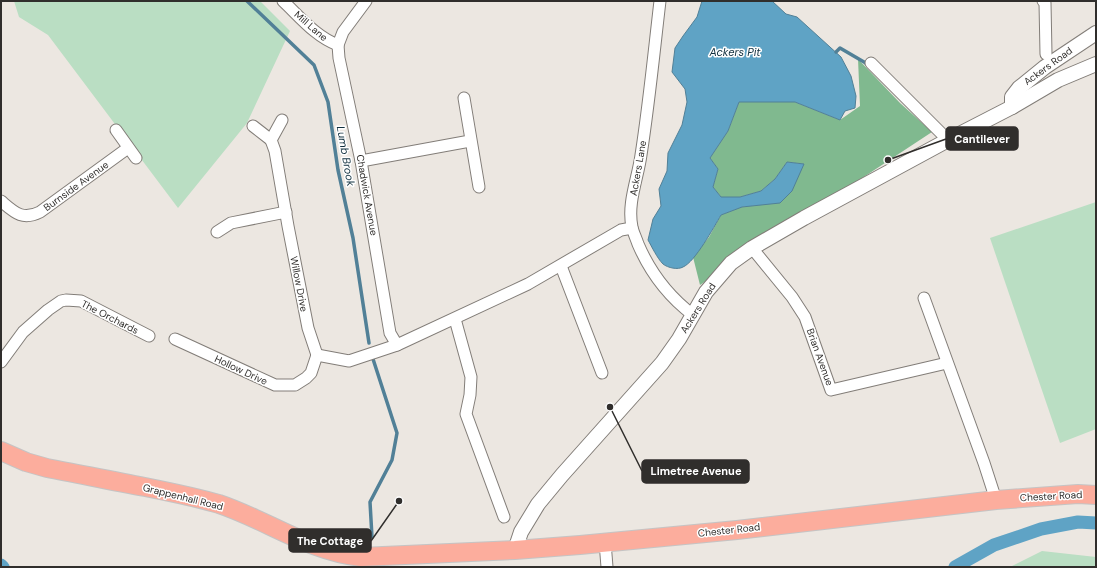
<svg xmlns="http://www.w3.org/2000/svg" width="1097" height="568" font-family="'DM Sans',sans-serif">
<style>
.green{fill:#badec3}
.forest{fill:#80b98f}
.water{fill:#5fa3c5;stroke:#518097}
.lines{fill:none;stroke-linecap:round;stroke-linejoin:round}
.stream{stroke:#518097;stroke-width:3.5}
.canal{stroke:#5fa3c5;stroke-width:13}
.minor-casing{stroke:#827d78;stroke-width:13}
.tertiary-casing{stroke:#827d78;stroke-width:16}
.primary-casing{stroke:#c5c4c4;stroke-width:20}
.minor{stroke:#fff;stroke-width:11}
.tertiary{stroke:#fff;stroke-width:14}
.primary{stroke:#fcad9d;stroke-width:18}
.labels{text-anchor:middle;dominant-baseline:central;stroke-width:3;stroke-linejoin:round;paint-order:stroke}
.street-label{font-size:10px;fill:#302e2c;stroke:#fff}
.water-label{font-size:11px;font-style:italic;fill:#102f3e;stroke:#fff}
.leader{fill:none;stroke:#302e2c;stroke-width:1.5}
.callout-dot{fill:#302e2c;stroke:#fff;stroke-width:1.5}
.callout{fill:#302e2c;stroke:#302e2c;stroke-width:1.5}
.callout-label{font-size:11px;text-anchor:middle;font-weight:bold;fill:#fff}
</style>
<rect width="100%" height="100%" fill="#ece7e1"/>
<g class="green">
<path d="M 14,1 L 260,1 L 290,31 L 247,123 L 178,208 L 48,35 L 19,17 Z"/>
<path d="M 1096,202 L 1096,429 L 1060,443 L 990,238 Z"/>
<path d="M 1042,551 L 1096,557 L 1096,567 L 1010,567 Z"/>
</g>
<path class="forest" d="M 858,59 L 900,103 L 932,132 L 700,285 L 693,257 L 709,237 L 721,215 L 741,207 L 780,202 L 803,164 L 787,162 L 775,179 L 761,191 L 740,197 L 721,197 L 713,187 L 718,169 L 710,158 L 728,131 L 739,102 L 795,102 L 840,120 L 860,106 Z"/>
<path class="water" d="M 702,1 L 772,1 L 786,14 L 797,17 L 841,57 L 851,76 L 856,96 L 855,108 L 845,111 L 840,120 L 795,102 L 739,102 L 728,131 L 710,158 L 718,169 L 713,187 L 721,197 L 740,197 L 761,191 L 775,179 L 787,162 L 804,164 L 792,191 L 780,203 L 742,207 L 721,215 C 714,227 695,262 683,267 C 678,270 668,268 663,264 C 657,258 652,247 648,240 L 653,219 L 661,206 L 659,189 L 667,171 L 668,153 L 682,125 L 687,102 L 685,89 L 672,72 L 675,48 L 683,36 L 697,17 Z"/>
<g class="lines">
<g class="stream">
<path d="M 247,1 L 314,65 L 328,102 L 338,170 L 353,238 L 369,343"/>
<path d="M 836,52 L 840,48 L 864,62 L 869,66"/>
<path d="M 372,537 L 370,502 L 392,460 L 397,433 L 373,359"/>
</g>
<g class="canal">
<path d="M 1,565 L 3,567"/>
<path d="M 955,567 L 994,545 L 1041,529 L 1078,522 L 1096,523"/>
</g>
<g class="minor-casing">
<g id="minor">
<path d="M 283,1 C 300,17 316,37 338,45 L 343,32 L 366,1"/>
<path d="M 660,1 C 654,52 649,104 641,155 C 638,178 627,203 632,227 C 633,232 636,238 638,244 C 650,272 668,296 693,315"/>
<path d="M 1043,1 L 1045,3 L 1046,54"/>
<path d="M 338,45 L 339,58 L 361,161 L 390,333 L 397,345"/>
<path d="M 871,63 L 948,140"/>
<path d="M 464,98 L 479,187"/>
<path d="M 253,126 L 271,140 L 282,120"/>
<path d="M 116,130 L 136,158"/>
<path d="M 271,140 L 275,151 L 288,226 L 308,328 L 317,355"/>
<path d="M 361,161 L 470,141"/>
<path d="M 1,201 C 14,212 22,221 40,212 L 128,148"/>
<path d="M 217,232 L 231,223 L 286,212"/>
<path d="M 752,248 L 792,297 L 805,317 L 831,390 L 947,363"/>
<path d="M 561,266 L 602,373"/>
<path d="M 924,298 L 984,463 L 996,500"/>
<path d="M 455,319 L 471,377 L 470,395 L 466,414 L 504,517"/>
<path d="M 175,339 L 275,385 L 295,385 L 306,378 L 311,373 L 317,355"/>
<path d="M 317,355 L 349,361 L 397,345 L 528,284 L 621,230 L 632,228"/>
<path d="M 1,362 L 23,332 L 48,310 L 61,301 L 66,300 L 81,301 L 149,336"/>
<path d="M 605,542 L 607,567"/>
</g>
</g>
<g class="tertiary-casing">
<g id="tertiary">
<path d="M 1012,107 L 1012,97 L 1019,88 L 1045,67 L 1096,33"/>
<path d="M 515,550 L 521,532 L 538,504 L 562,475 L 662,363 L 679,339 L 706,292 L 731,263 L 752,248 L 804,218 L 948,140 L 1012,107 L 1058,80 L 1096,64"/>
</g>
</g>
<g class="primary-casing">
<path id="primary" d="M 1,451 L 26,462 L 47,468 C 79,474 112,481 145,487 C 170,492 195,497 219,504 C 267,520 310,552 361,557 L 515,550 L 580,545 L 737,530 L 996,500 L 1078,494 L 1096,495"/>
</g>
<use href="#minor" class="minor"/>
<use href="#tertiary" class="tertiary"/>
<use href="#primary" class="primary"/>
</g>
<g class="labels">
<g class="street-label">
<text transform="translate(311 26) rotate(41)">Mill Lane</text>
<text transform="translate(1048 66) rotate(-36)">Ackers Road</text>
<text transform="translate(638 168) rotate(-80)">Ackers Lane</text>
<text transform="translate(76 186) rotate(-36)">Burnside Avenue</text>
<text transform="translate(367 195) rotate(80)">Chadwick Avenue</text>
<text transform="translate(299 284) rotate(79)">Willow Drive</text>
<text transform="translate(698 308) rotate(-58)">Ackers Road</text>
<text transform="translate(110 317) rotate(27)">The Orchards</text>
<text transform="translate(820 357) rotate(70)">Brian Avenue</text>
<text transform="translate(241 370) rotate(25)">Hollow Drive</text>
<text transform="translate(1051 496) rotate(-3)">Chester Road</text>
<text transform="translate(183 497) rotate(14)">Grappenhall Road</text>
<text transform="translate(729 530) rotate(-6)">Chester Road</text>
</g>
<g class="water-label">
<text x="735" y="52">Ackers Pit</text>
<text transform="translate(346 156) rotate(80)">Lumb Brook</text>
</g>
</g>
<path class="leader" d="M888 160L946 139M610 407L642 471M399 501L371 541"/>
<g class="callout-dot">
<circle cx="888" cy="160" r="4"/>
<circle cx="610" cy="407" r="4"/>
<circle cx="399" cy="501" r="4"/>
</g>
<g class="callout">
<rect x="946" y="127" width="72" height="23" rx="4"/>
<rect x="642" y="460" width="107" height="23" rx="4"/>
<rect x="289" y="529" width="82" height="23" rx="4"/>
</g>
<g class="callout-label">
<text x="982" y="143">Cantilever</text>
<text x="696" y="475">Limetree Avenue</text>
<text x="330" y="545">The Cottage</text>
</g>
<rect width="1097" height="568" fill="none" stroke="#302e2c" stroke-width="4"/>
</svg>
